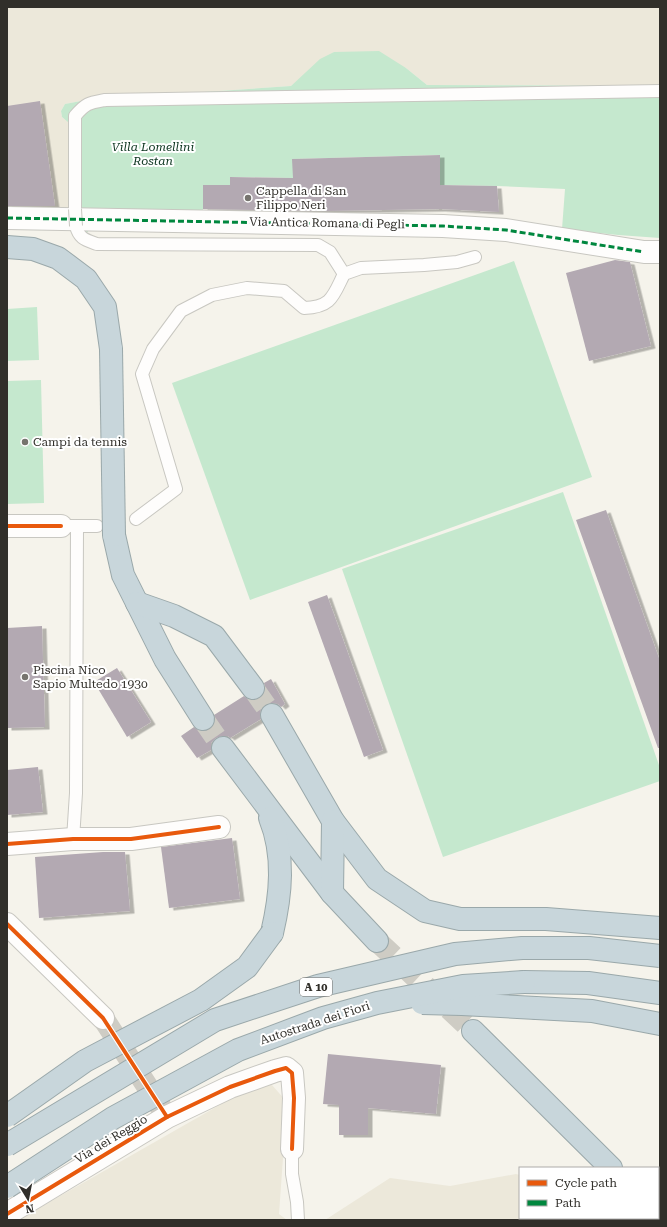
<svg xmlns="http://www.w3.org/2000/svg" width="667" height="1227" font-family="'Roboto Serif',serif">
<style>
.built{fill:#ece8da}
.green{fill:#c5e8ce}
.building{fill:#b3a9b2;filter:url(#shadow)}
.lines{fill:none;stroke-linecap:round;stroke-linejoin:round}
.street-tunnel{stroke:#ceccc4;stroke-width:22;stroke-dasharray:22 11;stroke-linecap:butt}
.highway-tunnel{stroke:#ceccc4;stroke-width:22;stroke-dasharray:22 11;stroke-linecap:butt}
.lane-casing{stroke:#c8c7c1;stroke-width:14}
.street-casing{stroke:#c8c7c1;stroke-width:24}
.highway-casing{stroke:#9aa8aa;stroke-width:24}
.lane{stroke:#fefdfc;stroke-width:12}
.street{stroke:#fefdfc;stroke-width:22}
.highway{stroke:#c8d6db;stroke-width:22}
.lane-bridge-casing{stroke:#c8c7c1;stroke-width:14;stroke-linecap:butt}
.highway-bridge-casing{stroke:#9aa8aa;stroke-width:24;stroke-linecap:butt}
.lane-bridge{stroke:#fefdfc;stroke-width:12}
.highway-bridge{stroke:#c8d6db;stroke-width:22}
.quiet{stroke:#00873e;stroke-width:3;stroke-dasharray:6 3;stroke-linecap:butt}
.cycleway-casing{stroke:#fff;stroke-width:6}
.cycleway{stroke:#e8590c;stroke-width:4}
.poi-dot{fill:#76746e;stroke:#fff;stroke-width:1.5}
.labels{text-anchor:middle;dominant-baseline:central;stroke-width:4;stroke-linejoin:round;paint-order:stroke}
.shield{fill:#fff;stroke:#6f6d6a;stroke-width:1}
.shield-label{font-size:11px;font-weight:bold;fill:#312f2a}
.park-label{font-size:12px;font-style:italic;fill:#0b341e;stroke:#fff}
.poi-label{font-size:12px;fill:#312f2a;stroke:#fff;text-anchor:start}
.street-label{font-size:12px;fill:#312f2a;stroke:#fff}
</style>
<defs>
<filter id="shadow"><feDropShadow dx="4.5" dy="2.5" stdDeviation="0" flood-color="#0004"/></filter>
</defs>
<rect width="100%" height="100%" fill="#f5f3eb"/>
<g class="built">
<path d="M 7,7 L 660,7 L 660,86 L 427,85 L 406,68 L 350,53 L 334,52 L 291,86 L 86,100 L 65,104 L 61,111 L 62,117 L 69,123 L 70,212 L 7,211 Z"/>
<path d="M 272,1085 L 287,1102 L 279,1214 L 287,1220 L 18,1220 L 253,1086 Z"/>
<path d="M 516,1174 L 520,1175 L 520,1218 L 608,1218 L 610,1220 L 325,1220 L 390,1178 L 450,1186 Z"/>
</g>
<g class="green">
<path d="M 379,51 L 406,68 L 427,85 L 660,86 L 660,238 L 618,235 L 562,229 L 565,189 L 497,186 L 440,185 L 439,155 L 293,159 L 293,178 L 231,177 L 230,185 L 203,185 L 203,211 L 87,213 L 88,232 L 70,231 L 70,127 L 69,123 L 62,117 L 61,111 L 65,104 L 86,100 L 291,86 L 320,59 L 334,52 Z"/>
<path d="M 514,261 L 592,477 L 250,600 L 172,383 Z"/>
<path d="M 37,307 L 39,360 L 7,361 L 7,309 Z"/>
<path d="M 41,380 L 44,503 L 7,504 L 7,381 Z"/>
<path d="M 563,492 L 660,768 L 660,781 L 443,857 L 342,569 Z"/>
</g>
<g class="building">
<path d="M 40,101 L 55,206 L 7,206 L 7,106 Z"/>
<path d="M 440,155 L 440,185 L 497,186 L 499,212 L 441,209 L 324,211 L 203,209 L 203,185 L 230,185 L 230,177 L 293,178 L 292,159 Z"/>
<path d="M 615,260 L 630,262 L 651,346 L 589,361 L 566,273 Z"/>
<path d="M 606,510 L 660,661 L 660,748 L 658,748 L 576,520 Z"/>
<path d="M 327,595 L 383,750 L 364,757 L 308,602 Z"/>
<path d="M 42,626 L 45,727 L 7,728 L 7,628 Z"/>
<path d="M 117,668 L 151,722 L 127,737 L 94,682 Z"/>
<path d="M 271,679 L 285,704 L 281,707 L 278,704 L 272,703 L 265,704 L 261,709 L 260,715 L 261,719 L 230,738 L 228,736 L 222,736 L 216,738 L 211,743 L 211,750 L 197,758 L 181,736 L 194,727 L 198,730 L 203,731 L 210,729 L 214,724 L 215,719 L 214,715 L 244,696 L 248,699 L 254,700 L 260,698 L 265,693 L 265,687 L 264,683 Z"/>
<path d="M 38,767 L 43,812 L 7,815 L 7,770 Z"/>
<path d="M 232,838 L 240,899 L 169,908 L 161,847 Z"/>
<path d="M 103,852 L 125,852 L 130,911 L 39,918 L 35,857 Z"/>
<path d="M 328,1054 L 441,1065 L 436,1114 L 368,1108 L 368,1135 L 339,1135 L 339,1105 L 323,1104 Z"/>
</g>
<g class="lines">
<path class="street-tunnel" d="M 103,1018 L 167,1117"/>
<g class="highway-tunnel">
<path d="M 253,688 L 272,715"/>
<path d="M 203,719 L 223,748"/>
<path d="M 377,941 L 473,1031"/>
</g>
<g class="lane-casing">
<g id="lane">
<path d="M 75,209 L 75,116 C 86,103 89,103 105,100 L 660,91"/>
<path d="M 76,226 C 79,239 86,240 97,244 L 318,245 L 330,252 L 344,274"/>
<path d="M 136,519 L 176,489 L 142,374 L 153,349 L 181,311 L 212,295 L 247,288 L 284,291 L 304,308 C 332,307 333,296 344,274 L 361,268 L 424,265 L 457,262 L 475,257"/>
<path d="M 70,526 L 97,526"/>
<path d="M 73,839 L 76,793 L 77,526"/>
<path d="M 292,1149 L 292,1174 L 297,1202 L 298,1220"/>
</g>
</g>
<g class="street-casing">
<g id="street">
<path d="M 7,218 L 443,226 L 506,230 L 644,252 L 660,252"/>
<path d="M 7,526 L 61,526"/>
<path d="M 7,844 L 73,839 L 131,839 L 219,827"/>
<path d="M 7,924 L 103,1018"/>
<path d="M 7,1214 L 167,1117 L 230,1087 L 275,1071 L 286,1068 L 292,1073 L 294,1098 L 292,1149"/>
</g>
</g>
<g class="highway-casing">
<g id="highway">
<path d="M 7,247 L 33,249 L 58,258 L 86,279 L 105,307 L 111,349"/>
<path d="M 114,535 L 123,575 L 165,659 L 203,719"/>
<path d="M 137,603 L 174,616 L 214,636 L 253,688"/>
<path d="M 272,715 L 333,821 L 377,879 L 425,911 L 460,919 L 546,919 L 660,928"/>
<path d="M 223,748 L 332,893 L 377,941"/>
<path d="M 270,818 C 285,855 281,895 272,933"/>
<path d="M 332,893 L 333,821"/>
<path d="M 524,982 L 588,983 L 660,993"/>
<path d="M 536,1008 L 592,1011 L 660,1024"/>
<path d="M 473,1031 L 611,1168"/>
<path d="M 658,1215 L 660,1217"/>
</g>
</g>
<use href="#lane" class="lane"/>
<use href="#street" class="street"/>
<use href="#highway" class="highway"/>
<g class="lane-bridge-casing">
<path id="lane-bridge" d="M 75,209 L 76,226"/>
</g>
<g class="highway-bridge-casing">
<g id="highway-bridge">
<path d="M 111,349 L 114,535"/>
<path d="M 422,1003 L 462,1004 L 536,1008"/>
<path d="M 7,1116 L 85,1061 L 201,1000 L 247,967 L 272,933"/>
<path d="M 7,1145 L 215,1020 L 318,986 L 455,954 L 522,948 L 589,948 L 660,956"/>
<path d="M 7,1187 L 113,1118 L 238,1050 L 323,1018 L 377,1003 L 463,986 L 524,982"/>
</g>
</g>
<use href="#lane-bridge" class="lane-bridge"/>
<use href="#highway-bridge" class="highway-bridge"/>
<path class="quiet" d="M 7,218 L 443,226 L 506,230 L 644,252"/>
<g class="cycleway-casing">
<g id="cycleway">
<path d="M 7,526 L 61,526"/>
<path d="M 7,844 L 73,839 L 131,839 L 219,827"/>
<path d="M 7,924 L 103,1018 L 167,1117"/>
<path d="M 7,1214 L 167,1117 L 230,1087 L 275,1071 L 286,1068 L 292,1073 L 294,1098 L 292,1149"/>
</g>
</g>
<use href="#cycleway" class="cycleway"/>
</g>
<g class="poi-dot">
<circle cx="248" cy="198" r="4"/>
<circle cx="25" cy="442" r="4"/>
<circle cx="25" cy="677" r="4"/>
</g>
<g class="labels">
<rect class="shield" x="300" y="978" width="32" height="18" rx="3"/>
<g class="shield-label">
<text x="316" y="987">A 10</text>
</g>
<g class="park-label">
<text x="153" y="147">Villa Lomellini<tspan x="153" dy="14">Rostan</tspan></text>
</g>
<g class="poi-label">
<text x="256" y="191">Cappella di San<tspan x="256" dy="14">Filippo Neri</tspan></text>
<text x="33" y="442">Campi da tennis</text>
<text x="33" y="670">Piscina Nico<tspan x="33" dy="14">Sapio Multedo 1930</tspan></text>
</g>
<g class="street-label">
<text transform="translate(327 223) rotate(1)">Via Antica Romana di Pegli</text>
<text transform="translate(315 1023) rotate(-18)">Autostrada dei Fiori</text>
<text transform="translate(111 1139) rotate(-31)">Via dei Reggio</text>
</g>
</g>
<rect width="667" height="1227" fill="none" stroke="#312f2a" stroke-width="16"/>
<rect x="519" y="1167" width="140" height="52" fill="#ffffff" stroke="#adacaa"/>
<rect x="527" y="1180" width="20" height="6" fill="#e8590c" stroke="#adacaa"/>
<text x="555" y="1187" font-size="12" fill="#312f2a">Cycle path</text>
<rect x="527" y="1200" width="20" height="6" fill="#00873e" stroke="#adacaa"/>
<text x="555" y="1207" font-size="12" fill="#312f2a">Path</text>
<g transform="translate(28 1199) rotate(170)" stroke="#ffffff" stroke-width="3" paint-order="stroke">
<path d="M0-3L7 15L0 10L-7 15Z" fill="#312f2a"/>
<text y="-6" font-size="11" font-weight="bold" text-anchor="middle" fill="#312f2a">N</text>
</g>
</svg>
